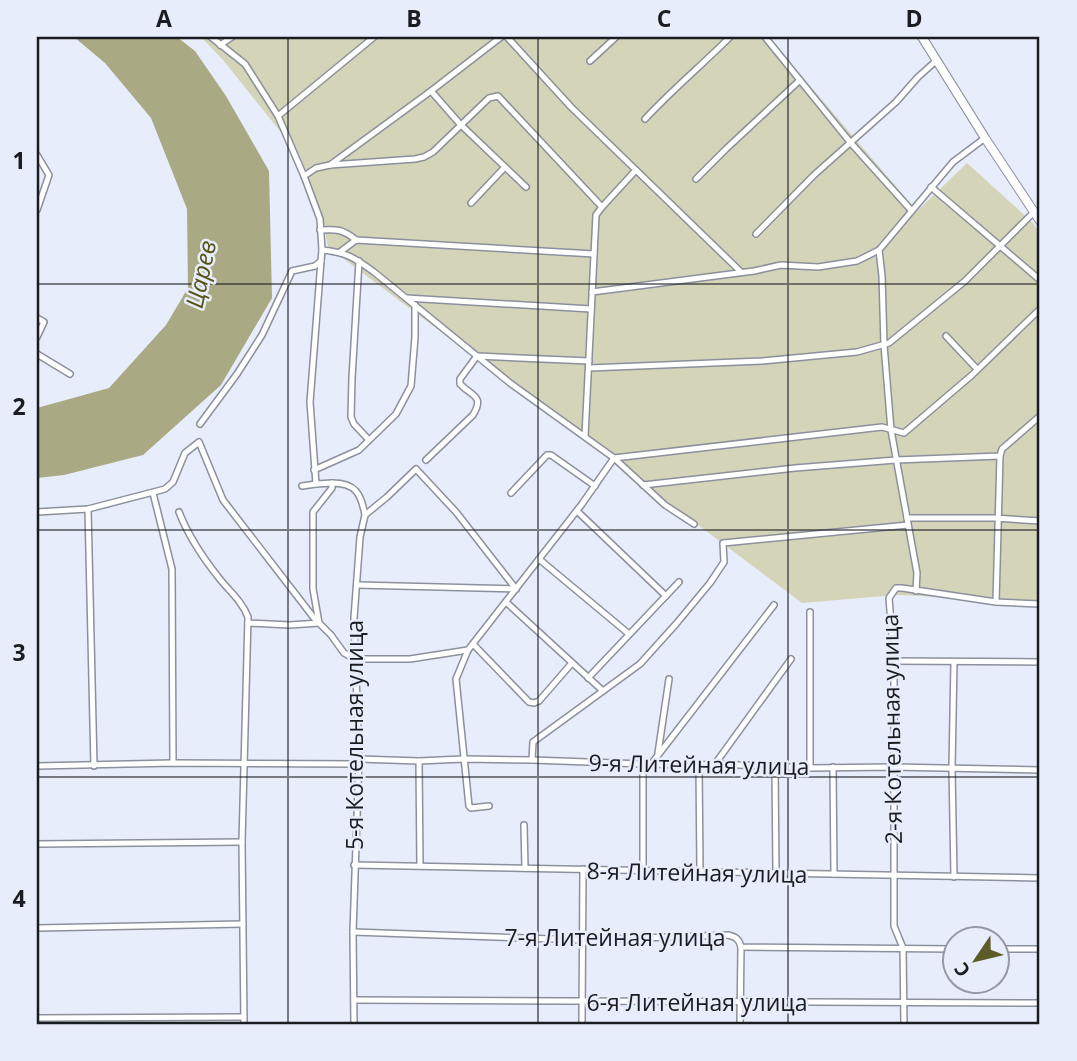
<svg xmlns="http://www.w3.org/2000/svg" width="1077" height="1061" font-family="'Open Sans',sans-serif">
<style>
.green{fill:#d4d4b9}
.water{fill:#a9a984}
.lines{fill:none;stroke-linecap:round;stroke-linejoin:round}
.street-casing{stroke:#8b909c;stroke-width:8}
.secondary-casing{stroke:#8b909c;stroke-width:10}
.street{stroke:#fff;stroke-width:5}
.secondary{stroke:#fff;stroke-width:8}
.grid{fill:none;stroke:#1a1c21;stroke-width:2;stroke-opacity:0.55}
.labels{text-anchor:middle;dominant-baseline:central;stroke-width:5;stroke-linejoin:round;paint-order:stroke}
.street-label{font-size:23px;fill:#1a1c21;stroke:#e8edfb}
.water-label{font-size:24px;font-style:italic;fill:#565316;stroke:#e8edfb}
.neatline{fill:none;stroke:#1a1c21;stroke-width:2.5}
.grid-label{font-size:23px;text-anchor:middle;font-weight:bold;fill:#1a1c21}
</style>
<rect width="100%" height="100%" fill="#e8edfb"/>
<path class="green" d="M 201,37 L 768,37 L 917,211 L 967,163 L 1033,223 L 1040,234 L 1040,601 L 897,595 L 802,603 L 328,247 L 320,208 L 300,156 L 223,60 Z"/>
<path class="water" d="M 74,37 L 177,37 L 195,51 L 226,96 L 269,171 L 272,298 L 221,385 L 143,455 L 64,475 L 37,478 L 37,408 L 109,388 L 166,325 L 188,288 L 187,209 L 151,118 L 105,63 Z"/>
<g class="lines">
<g class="street-casing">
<g id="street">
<path d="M 507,37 L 571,107 L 741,272"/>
<path d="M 765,37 L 850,142 L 911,210"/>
<path d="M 220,45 L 232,37"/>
<path d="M 590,61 L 616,37"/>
<path d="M 431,91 L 460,124 L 526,187"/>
<path d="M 278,116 L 374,37"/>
<path d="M 645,119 C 672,90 702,65 730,37"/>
<path d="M 37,155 L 49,175 L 37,210"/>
<path d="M 330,165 L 431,91 L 501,37"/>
<path d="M 304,176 L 316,168 L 330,165 L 415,159 L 424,157 L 433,152 L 489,98 L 498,96 L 602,207"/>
<path d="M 696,179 L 726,149 L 800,80"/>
<path d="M 931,187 L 1040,280"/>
<path d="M 471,203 L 505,167"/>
<path d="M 320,230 C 336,229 343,229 356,240"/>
<path d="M 756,234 L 814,175 L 896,102 L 918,77 L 937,60"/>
<path d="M 322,250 C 346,252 355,258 374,272 L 510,383 L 614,458 L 665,505 L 694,524"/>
<path d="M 879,250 L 882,276 L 884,345 L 891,430 L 917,573 L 916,591"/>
<path d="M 340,252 L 356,240 L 594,254"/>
<path d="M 321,261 L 310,402 L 316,484 L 332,483"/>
<path d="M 359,261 L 352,378 L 351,417 L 354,424 L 369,440"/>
<path d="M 592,292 L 754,271 L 781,265 L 818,267 L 857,261 L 879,250 L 953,162 L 985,138"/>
<path d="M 406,298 L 591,309"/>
<path d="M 37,318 L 44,322 L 37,337"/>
<path d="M 946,336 L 977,369"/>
<path d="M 37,354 L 70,374"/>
<path d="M 589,368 L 762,361 L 857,352 L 889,343 L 965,281 L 1034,212"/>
<path d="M 200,424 L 237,374 L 262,335 L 292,271 L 315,266 L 321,261 L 322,250 L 320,219 L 304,176 L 278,116 L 245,64 L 211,37"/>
<path d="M 585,436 L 596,215 L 602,207 L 636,170"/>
<path d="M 614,458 L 882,427 L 904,433 L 972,375 L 1040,309"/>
<path d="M 426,460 L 473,415 C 485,395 471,396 460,384 L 460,379 L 477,356 L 589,361"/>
<path d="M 314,470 L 359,450 L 396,414 L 411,386 L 415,337 L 415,305"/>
<path d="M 643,485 L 795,468 L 896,460 L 1000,456 L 1002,449 L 1040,416"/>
<path d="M 302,486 L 316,484"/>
<path d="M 153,493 L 172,569 L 173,763"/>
<path d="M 511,493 L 547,455 L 551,455 L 595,486"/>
<path d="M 88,509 L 94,766"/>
<path d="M 577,511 L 666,596"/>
<path d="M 37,512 L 88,509 L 165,489 L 173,482 L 185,453 L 199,442 L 223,500 L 314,618 L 331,635 L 344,653 L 355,659 L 410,659 L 468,650"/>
<path d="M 179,512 C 188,535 203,558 219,578 C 229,591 242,601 248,617 L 242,842 L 244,1024"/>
<path d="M 907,518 L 994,518 L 1040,521"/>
<path d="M 539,559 L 629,634"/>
<path d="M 357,585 L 516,589"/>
<path d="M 506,602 L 603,691"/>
<path d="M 996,602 L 1000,456"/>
<path d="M 810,612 L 810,768"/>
<path d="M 248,623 L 290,625 L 319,623 L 313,589 L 313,512 L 332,488 L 332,483 C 356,483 361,494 365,515"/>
<path d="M 473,644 L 529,702 L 534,703 L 539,701 L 572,663"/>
<path d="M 894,661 L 1040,662"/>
<path d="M 588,678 L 679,582"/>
<path d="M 658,753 L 669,679"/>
<path d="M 359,759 L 419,761 L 463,759 L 532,760 L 643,764 L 699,765 L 715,764 L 810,768 L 893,767 L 1040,770"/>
<path d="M 532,760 L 533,742 L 640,664 L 676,624 L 710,583 L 724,562 L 723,543 L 908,525"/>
<path d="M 419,761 L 420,866"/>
<path d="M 652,763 L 774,605"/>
<path d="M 643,764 L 643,870"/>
<path d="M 715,764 L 791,659"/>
<path d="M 699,765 L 700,871"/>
<path d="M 37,766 L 173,763 L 358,764"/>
<path d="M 775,767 L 776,873"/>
<path d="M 833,767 L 834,874"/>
<path d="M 489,806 L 471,808 L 469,806 L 456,679 L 468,650 L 582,504 L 614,458"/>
<path d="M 524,825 L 525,868"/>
<path d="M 37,844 L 242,842"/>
<path d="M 354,865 L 1040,878"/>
<path d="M 954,877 L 952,768 L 954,662"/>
<path d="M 37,928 L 243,924"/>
<path d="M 353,932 L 583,940 L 728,935 C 736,937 739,939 741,947 L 954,949"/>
<path d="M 996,949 L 1040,949"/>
<path d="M 354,1000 L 1040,1003"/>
<path d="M 37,1018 L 244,1017"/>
<path d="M 354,1024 L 353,932 L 359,759 L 354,618 L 360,537 L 365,515 L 387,497 L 416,469 L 456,512 L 516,589"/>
<path d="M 582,1024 L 583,869"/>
<path d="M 740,1024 L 741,947"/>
<path d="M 904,1024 L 903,948 L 894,926 L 894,661 L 889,598 L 896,588 L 902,588 L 996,602 L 1040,604"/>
</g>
</g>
<g class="secondary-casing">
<path id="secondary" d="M 922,37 L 985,138 L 1040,221"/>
</g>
<use href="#street" class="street"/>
<use href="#secondary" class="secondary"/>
</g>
<path class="grid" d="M 288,37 L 288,1024M 538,37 L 538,1024M 788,37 L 788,1024M 37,284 L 1040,284M 37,530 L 1040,530M 37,777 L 1040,777"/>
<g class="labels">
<g class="street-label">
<text transform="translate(891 729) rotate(-91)">2-я Котельная улица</text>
<text transform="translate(354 735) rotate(-90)">5-я Котельная улица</text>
<text transform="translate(699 764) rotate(1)">9-я Литейная улица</text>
<text transform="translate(697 872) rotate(1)">8-я Литейная улица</text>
<text x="615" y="937">7-я Литейная улица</text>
<text x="697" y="1002">6-я Литейная улица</text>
</g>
<g class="water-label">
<text transform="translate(200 274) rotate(-78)">Царев</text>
</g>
</g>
<rect width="1077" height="1061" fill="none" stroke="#e8edfb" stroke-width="77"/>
<g transform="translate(976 960) rotate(235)"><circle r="33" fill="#e8edfb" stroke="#9699a4" stroke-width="2"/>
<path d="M0-5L12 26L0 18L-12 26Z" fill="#5d5b28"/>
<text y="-10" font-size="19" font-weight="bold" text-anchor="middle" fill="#1a1c21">С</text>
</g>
<rect x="38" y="38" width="1000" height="985" class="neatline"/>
<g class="grid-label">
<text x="164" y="27">A</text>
<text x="414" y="27">B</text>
<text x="664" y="27">C</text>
<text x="914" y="27">D</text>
<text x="19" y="169">1</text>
<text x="19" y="415">2</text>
<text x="19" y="661">3</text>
<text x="19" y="907">4</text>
</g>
</svg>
